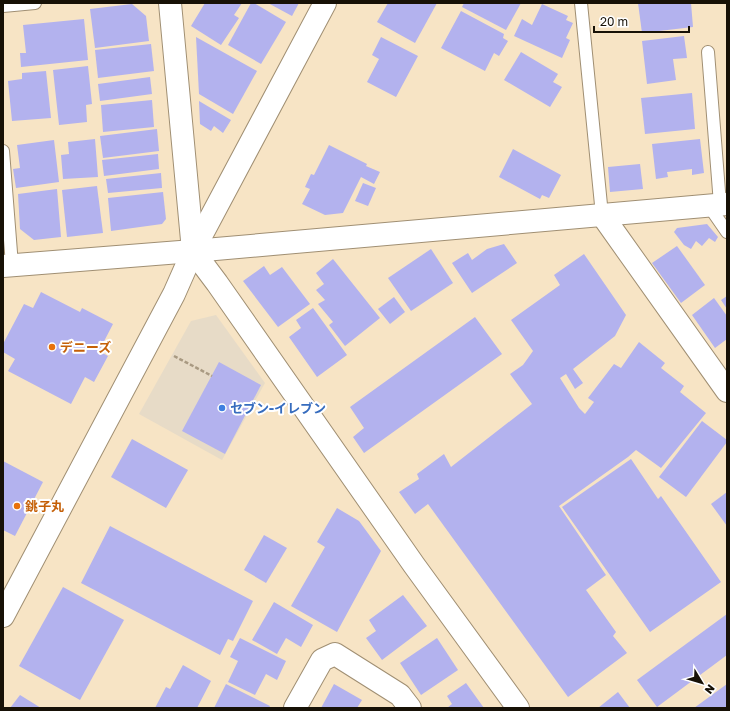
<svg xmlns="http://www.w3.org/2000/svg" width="730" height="711" font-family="'Golos Text','Noto Sans JP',sans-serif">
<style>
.commercial{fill:#e7dbc7}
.building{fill:#b3b2ee}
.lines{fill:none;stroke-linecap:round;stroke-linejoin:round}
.lane-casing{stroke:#a08f73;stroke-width:14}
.street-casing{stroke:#a08f73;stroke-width:24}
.secondary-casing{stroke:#a08f73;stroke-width:24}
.path{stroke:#a99a82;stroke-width:2.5;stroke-dasharray:4 2;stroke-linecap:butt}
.lane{stroke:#fff;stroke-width:12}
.street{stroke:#fff;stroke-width:22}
.secondary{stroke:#fff;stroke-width:22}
.food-dot{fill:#e8710a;stroke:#fff;stroke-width:1.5}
.shop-dot{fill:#3f7fe0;stroke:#fff;stroke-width:1.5}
.labels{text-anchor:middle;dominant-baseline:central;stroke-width:4;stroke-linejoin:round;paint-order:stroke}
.food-label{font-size:13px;font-weight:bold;fill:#c56008;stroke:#fff;text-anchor:start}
.shop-label{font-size:13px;font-weight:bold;fill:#366cbe;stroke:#fff;text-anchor:start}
</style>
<rect width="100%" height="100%" fill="#f7e4c5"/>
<path class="commercial" d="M 216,315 L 265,383 L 222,460 L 139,414 L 191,321 Z"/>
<g class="building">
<path d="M 205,3 L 242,3 L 234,15 L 239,18 L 221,45 L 191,26 Z"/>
<path d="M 251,3 L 254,3 L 286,22 L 261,64 L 228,45 Z"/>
<path d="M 268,3 L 299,3 L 292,16 Z"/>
<path d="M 388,3 L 437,3 L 415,43 L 377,22 Z"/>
<path d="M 464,3 L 521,3 L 506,30 L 462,7 Z"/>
<path d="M 638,3 L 691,3 L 693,27 L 642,33 Z"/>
<path d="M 132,4 L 146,16 L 149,41 L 95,48 L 90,9 Z"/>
<path d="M 542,4 L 568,16 L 566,20 L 573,23 L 566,38 L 570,40 L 562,58 L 514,36 L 522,19 L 532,25 Z"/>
<path d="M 461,11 L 504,34 L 503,38 L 508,41 L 499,56 L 494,53 L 485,71 L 441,48 Z"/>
<path d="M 84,19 L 88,60 L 21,67 L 20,53 L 26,53 L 23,25 Z"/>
<path d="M 684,36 L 687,58 L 673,59 L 676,80 L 647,84 L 642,41 Z"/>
<path d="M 196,37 L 257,71 L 233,114 L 199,94 Z"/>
<path d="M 381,37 L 418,56 L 396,97 L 367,82 L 379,59 L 372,55 Z"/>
<path d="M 151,44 L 154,71 L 98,78 L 95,50 Z"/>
<path d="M 521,52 L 558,74 L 553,82 L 562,87 L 550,107 L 504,80 Z"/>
<path d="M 88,66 L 92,104 L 86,105 L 87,122 L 59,125 L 53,70 Z"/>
<path d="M 46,71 L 51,118 L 12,121 L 8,81 L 22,79 L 22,73 Z"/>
<path d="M 150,77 L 152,94 L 100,101 L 98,84 Z"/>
<path d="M 692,93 L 695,129 L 645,134 L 641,98 Z"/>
<path d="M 152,100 L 154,127 L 103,132 L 101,105 Z"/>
<path d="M 199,101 L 231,120 L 223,133 L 214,126 L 211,131 L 200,124 Z"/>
<path d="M 157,129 L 159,151 L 103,158 L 100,136 Z"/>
<path d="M 95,139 L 98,177 L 63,179 L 61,155 L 69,154 L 68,142 Z"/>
<path d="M 700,139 L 704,173 L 692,175 L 692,169 L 667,172 L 668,177 L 656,179 L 652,144 Z"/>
<path d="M 54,140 L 59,182 L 16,188 L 13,169 L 20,168 L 17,145 Z"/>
<path d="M 329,145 L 367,164 L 366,166 L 380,172 L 374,184 L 361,177 L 343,213 L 325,215 L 302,204 L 310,189 L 305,187 L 311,174 L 314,175 Z"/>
<path d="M 513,149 L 561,175 L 549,198 L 542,195 L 540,199 L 499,177 Z"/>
<path d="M 158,154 L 159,169 L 104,176 L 102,160 Z"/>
<path d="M 640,164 L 643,189 L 610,192 L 608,167 Z"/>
<path d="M 161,173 L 162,188 L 108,193 L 106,179 Z"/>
<path d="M 363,183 L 376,188 L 368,206 L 355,201 Z"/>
<path d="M 97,186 L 103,233 L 67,237 L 62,190 Z"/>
<path d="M 57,189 L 61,237 L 34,240 L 20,229 L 18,194 Z"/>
<path d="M 163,192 L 166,219 L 162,224 L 111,231 L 108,198 Z"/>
<path d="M 707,224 L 718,237 L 715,242 L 709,238 L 702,246 L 696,241 L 691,249 L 684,245 L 674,232 L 677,228 Z"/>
<path d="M 504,244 L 517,263 L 472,293 L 452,263 L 468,253 L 472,260 L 487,249 Z"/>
<path d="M 677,246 L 705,285 L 681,303 L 652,263 Z"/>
<path d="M 431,249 L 453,283 L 411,311 L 388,278 Z"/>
<path d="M 584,254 L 626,315 L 615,336 L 573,369 L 583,383 L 575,389 L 566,374 L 560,378 L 579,408 L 585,414 L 594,402 L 588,398 L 614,364 L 621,368 L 639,342 L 665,363 L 661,368 L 684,386 L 680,392 L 706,413 L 661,468 L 636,450 L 628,457 L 559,506 L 606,575 L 586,590 L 616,632 L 613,636 L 627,653 L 568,697 L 428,504 L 415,514 L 399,492 L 419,479 L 417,474 L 444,454 L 451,467 L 532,404 L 510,374 L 523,365 L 533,351 L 511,320 L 560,285 L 554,275 Z"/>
<path d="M 333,259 L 380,318 L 345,346 L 329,325 L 333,322 L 318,304 L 325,300 L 316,290 L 324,284 L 316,273 Z"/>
<path d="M 264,266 L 270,275 L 282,267 L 310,304 L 278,327 L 243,281 Z"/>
<path d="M 41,292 L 80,312 L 82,308 L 113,324 L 99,351 L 108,356 L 94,382 L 85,377 L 71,404 L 8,371 L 15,359 L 3,352 L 3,344 L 24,304 L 33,308 Z"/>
<path d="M 727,296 L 727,309 L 721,300 Z"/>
<path d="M 394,297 L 405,312 L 390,324 L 378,309 Z"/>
<path d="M 714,298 L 727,316 L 727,339 L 715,348 L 692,315 Z"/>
<path d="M 313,308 L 347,355 L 317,377 L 289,337 L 301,328 L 296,320 Z"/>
<path d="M 475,317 L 502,354 L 364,453 L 353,437 L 364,428 L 350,407 Z"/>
<path d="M 219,362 L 261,385 L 225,454 L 182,431 Z"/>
<path d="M 702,421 L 727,440 L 727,442 L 686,497 L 659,477 Z"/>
<path d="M 132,439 L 188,470 L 166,508 L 111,477 Z"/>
<path d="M 631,459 L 658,499 L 661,496 L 721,582 L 650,632 L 562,507 Z"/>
<path d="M 3,461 L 43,482 L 15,536 L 3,530 Z"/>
<path d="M 727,492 L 727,526 L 711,504 Z"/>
<path d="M 337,508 L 359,521 L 381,551 L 337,632 L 291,606 L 325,547 L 317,542 Z"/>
<path d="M 110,526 L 253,601 L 233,641 L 228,639 L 220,655 L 81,583 Z"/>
<path d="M 264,535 L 287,548 L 266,583 L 244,570 Z"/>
<path d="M 63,587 L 124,620 L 80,700 L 19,666 Z"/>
<path d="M 403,595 L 427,626 L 382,660 L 366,638 L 376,631 L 369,620 Z"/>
<path d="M 274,602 L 313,625 L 301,647 L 286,638 L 277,654 L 252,640 Z"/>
<path d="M 727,614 L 727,655 L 657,707 L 637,680 Z"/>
<path d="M 240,638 L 286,661 L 277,680 L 266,674 L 255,695 L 228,682 L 238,661 L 230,657 Z"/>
<path d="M 437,638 L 458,670 L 421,695 L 400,663 Z"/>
<path d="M 183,665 L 211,681 L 197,708 L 155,708 L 166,687 L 170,689 Z"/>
<path d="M 466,683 L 484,708 L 447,708 L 452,704 L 447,696 Z"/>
<path d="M 226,684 L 270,706 L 269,708 L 214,708 Z"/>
<path d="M 334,684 L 362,700 L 357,708 L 321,708 Z"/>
<path d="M 727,684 L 727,708 L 694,708 Z"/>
<path d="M 618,692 L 630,708 L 598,708 Z"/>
<path d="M 20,695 L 41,708 L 10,708 Z"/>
</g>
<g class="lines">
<g class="lane-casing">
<g id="lane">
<path d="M 581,3 L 602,215"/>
<path d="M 3,6 L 35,3"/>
<path d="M 708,52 L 720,204"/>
<path d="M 3,151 L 12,265"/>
<path d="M 709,206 L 727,232"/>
</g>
</g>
<g class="street-casing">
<g id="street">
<path d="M 602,215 L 727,391"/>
<path d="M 3,266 L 193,251 L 727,204"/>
<path d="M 295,708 L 322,660 L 335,654 L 400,695 L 410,708"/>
</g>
</g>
<g class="secondary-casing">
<g id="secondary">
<path d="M 170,3 L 193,251 L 217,283 L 414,565 L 518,708"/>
<path d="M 3,616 L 174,294 L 193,251 L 325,3"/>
</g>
</g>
<path class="path" d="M 174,356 L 212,376"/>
<use href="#lane" class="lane"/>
<use href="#street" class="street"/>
<use href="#secondary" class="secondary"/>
</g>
<g class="food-dot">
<circle cx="52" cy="347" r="4"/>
<circle cx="17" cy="506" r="4"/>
</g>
<circle class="shop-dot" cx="222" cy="408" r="4"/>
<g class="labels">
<g class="food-label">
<text x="60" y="347">デニーズ</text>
<text x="25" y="506">銚子丸</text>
</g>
<g class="shop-label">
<text x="230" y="408">セブン-イレブン</text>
</g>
</g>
<rect width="730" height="711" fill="none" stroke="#171106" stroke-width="8"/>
<g transform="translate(702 683) rotate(128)" stroke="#ffffff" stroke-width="3" paint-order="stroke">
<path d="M0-3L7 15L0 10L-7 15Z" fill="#171106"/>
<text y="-6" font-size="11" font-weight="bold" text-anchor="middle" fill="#171106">N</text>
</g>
<path d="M594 26v6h95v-6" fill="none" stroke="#171106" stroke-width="2"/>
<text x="600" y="26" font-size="12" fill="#171106" stroke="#ffffff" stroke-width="3" paint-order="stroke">20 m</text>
</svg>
